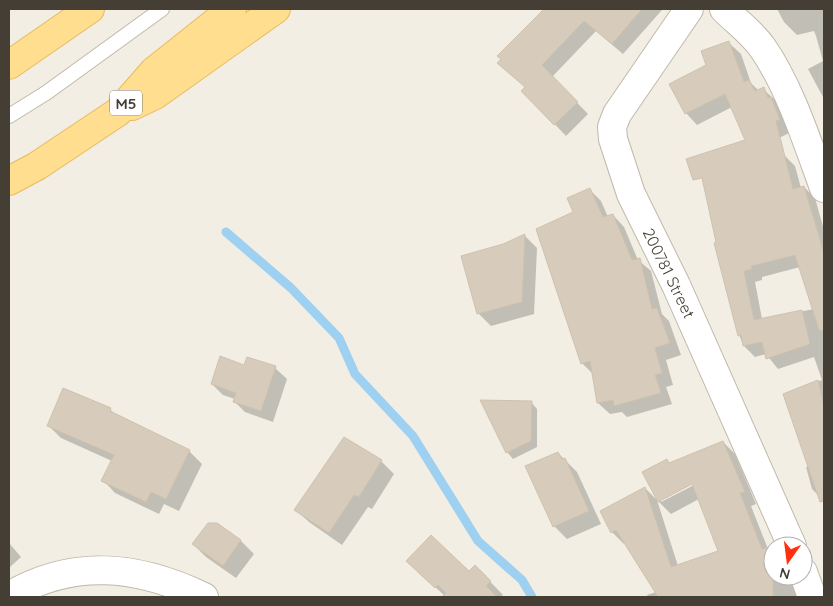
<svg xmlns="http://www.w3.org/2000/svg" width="833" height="606" font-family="Quicksand,sans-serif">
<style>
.shadow{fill:#0003;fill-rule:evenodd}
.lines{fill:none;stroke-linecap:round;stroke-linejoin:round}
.stream{stroke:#9ed0f1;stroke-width:9}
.building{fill:#d7ccbc;stroke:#cfc1ac}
.service-casing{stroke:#c1b8a9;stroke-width:16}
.minor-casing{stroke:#c1b8a9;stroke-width:30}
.primary-casing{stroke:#e6bb5e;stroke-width:30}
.service{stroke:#fff;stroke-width:14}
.minor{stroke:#fff;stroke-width:28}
.primary{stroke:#ffde90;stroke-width:28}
.labels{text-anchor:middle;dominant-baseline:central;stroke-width:4.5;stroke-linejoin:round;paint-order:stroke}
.shield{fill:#fff;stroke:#7c7871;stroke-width:1}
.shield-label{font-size:15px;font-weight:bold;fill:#443e34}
.street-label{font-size:16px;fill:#443e34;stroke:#fff}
</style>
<rect width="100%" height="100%" fill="#f2eee4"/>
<g class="shadow">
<path d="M 545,9 L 662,10 L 623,54 L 596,31 L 552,77 L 588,114 L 566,136 L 523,91 L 526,87 L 499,56 Z"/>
<path d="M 777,9 L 824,9 L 824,99 L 808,69 L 823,61 L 816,36 L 814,31 L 797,35 L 784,22 Z"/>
<path d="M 729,43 L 741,54 L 751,83 L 759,91 L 763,89 L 775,100 L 791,132 L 757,149 L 732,107 L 697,125 L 686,113 L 708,65 Z"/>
<path d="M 784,155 L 795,166 L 801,188 L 804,187 L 815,198 L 824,230 L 823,500 L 812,489 L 806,467 L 809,466 L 784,394 L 822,380 L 814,357 L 778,369 L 766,354 L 755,357 L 744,346 L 739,335 L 715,244 ZM 800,267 L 814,309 L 762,319 L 755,282 L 762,280 L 762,277 Z"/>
<path d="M 589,189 L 601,201 L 608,217 L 613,215 L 624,227 L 638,260 L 651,271 L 662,314 L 669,321 L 681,355 L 666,360 L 673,385 L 666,387 L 672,404 L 627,417 L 622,412 L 610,414 L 598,403 L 593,374 L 582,363 L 575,213 Z"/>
<path d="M 525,236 L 537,248 L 534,314 L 491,326 L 478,313 L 503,245 Z"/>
<path d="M 275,368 L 287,379 L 273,422 L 245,412 L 234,401 L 235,399 L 223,395 L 212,384 Z"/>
<path d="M 531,402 L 537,409 L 537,447 L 513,459 L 507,452 Z"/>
<path d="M 110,409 L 117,417 L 189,451 L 202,464 L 179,511 L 164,504 L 159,514 L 115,493 L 103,480 L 112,461 L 61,438 L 48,425 Z"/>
<path d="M 723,442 L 735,454 L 756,504 L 751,506 L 768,549 L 773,548 L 773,576 L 790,576 L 796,585 L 800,597 L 648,597 L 647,595 L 656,592 L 626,543 L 624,544 L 612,532 L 645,488 L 657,500 L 678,566 L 720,552 L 699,499 L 671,514 L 658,501 L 667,461 L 671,464 ZM 697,480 L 698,483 L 661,502 L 661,499 Z"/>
<path d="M 558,453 L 577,472 L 601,524 L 567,539 L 554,526 Z"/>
<path d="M 381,461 L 394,474 L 372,509 L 368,507 L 342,545 L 309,522 L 296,510 Z"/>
<path d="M 217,524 L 241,541 L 254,554 L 236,578 L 206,557 L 193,544 Z"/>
<path d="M 9,543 L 21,557 L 9,568 Z"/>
<path d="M 475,566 L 503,595 L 500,597 L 446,597 L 421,574 L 469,572 Z"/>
</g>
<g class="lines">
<path class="stream" d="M 226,232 L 291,288 L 339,338 L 355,374 L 413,436 L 478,541 L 522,580 L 532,597"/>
</g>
<g class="building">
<path d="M 544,9 L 642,9 L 612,44 L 584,21 L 542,65 L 578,102 L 554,125 L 521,91 L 525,87 L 497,63 L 501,59 L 497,56 Z"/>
<path d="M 729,41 L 744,82 L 749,80 L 755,91 L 764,87 L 768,98 L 771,97 L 780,120 L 776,121 L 793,189 L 804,186 L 824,253 L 824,330 L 819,330 L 795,255 L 751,266 L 752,269 L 744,271 L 754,320 L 802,310 L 810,344 L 766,359 L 762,342 L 743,346 L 741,335 L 738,336 L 714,243 L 716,242 L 702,178 L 693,180 L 686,159 L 745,140 L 725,94 L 685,114 L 669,84 L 706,65 L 701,51 Z"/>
<path d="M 590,188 L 603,217 L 613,214 L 632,260 L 640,258 L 652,309 L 657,308 L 670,343 L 655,348 L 662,373 L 655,375 L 661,393 L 614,406 L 613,400 L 597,403 L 590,361 L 581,364 L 536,229 L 573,212 L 567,198 Z"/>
<path d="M 525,234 L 522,302 L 477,314 L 461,256 L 503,244 Z"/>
<path d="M 220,356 L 244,365 L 247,357 L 276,366 L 261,411 L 233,402 L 236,393 L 211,384 Z"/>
<path d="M 818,380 L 824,406 L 824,501 L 820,502 L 783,394 Z"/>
<path d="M 63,388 L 111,408 L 110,411 L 190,450 L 166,499 L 151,492 L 146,502 L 101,481 L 114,455 L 47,426 Z"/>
<path d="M 480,400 L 532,401 L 531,441 L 506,453 Z"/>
<path d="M 344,437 L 382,460 L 359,497 L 354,495 L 329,533 L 294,510 Z"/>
<path d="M 723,441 L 745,492 L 740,493 L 762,549 L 773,546 L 773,597 L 658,597 L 616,530 L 611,533 L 600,511 L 645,487 L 671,567 L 718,551 L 692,484 L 658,502 L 642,472 L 667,459 L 669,463 Z"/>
<path d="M 558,452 L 562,459 L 565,458 L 589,511 L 553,527 L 525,466 Z"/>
<path d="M 208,523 L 217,523 L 241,540 L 223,566 L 192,544 Z"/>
<path d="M 431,535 L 469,571 L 475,565 L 491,581 L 486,586 L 497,597 L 442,597 L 446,593 L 438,585 L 435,588 L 406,561 Z"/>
</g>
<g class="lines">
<g class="service-casing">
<path id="service" d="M 9,116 L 46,93 L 162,9"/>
</g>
<g class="minor-casing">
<g id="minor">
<path d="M 689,9 L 617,114 L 612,127 L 613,139 L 631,194 L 676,285 L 792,546"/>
<path d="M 724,9 C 737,22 751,32 762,47 C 789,85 808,144 824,188"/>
<path d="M 803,572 L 812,597"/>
<path d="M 9,596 C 73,558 138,565 204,597"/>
</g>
</g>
<g class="primary-casing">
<g id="primary">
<path d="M 9,65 L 90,9"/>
<path d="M 132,106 L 155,95 L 276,9"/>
<path d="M 9,181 L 37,166 L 118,112 L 154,71 L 232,9"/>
</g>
</g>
<use href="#service" class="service"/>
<use href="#minor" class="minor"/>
<use href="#primary" class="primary"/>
</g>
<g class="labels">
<rect class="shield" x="110" y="90.5" width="32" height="25" rx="4"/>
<g class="shield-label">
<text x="126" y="103">M5</text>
</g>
<g class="street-label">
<text transform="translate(669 273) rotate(64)">200781 Street</text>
</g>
</g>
<rect width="833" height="606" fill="none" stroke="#443e34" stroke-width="20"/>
<g transform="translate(788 561) rotate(194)"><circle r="24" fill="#ffffff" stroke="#b4b2ae"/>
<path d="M0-4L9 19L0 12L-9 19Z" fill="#ff300e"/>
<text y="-8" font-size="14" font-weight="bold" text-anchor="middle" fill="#443e34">N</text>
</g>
</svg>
